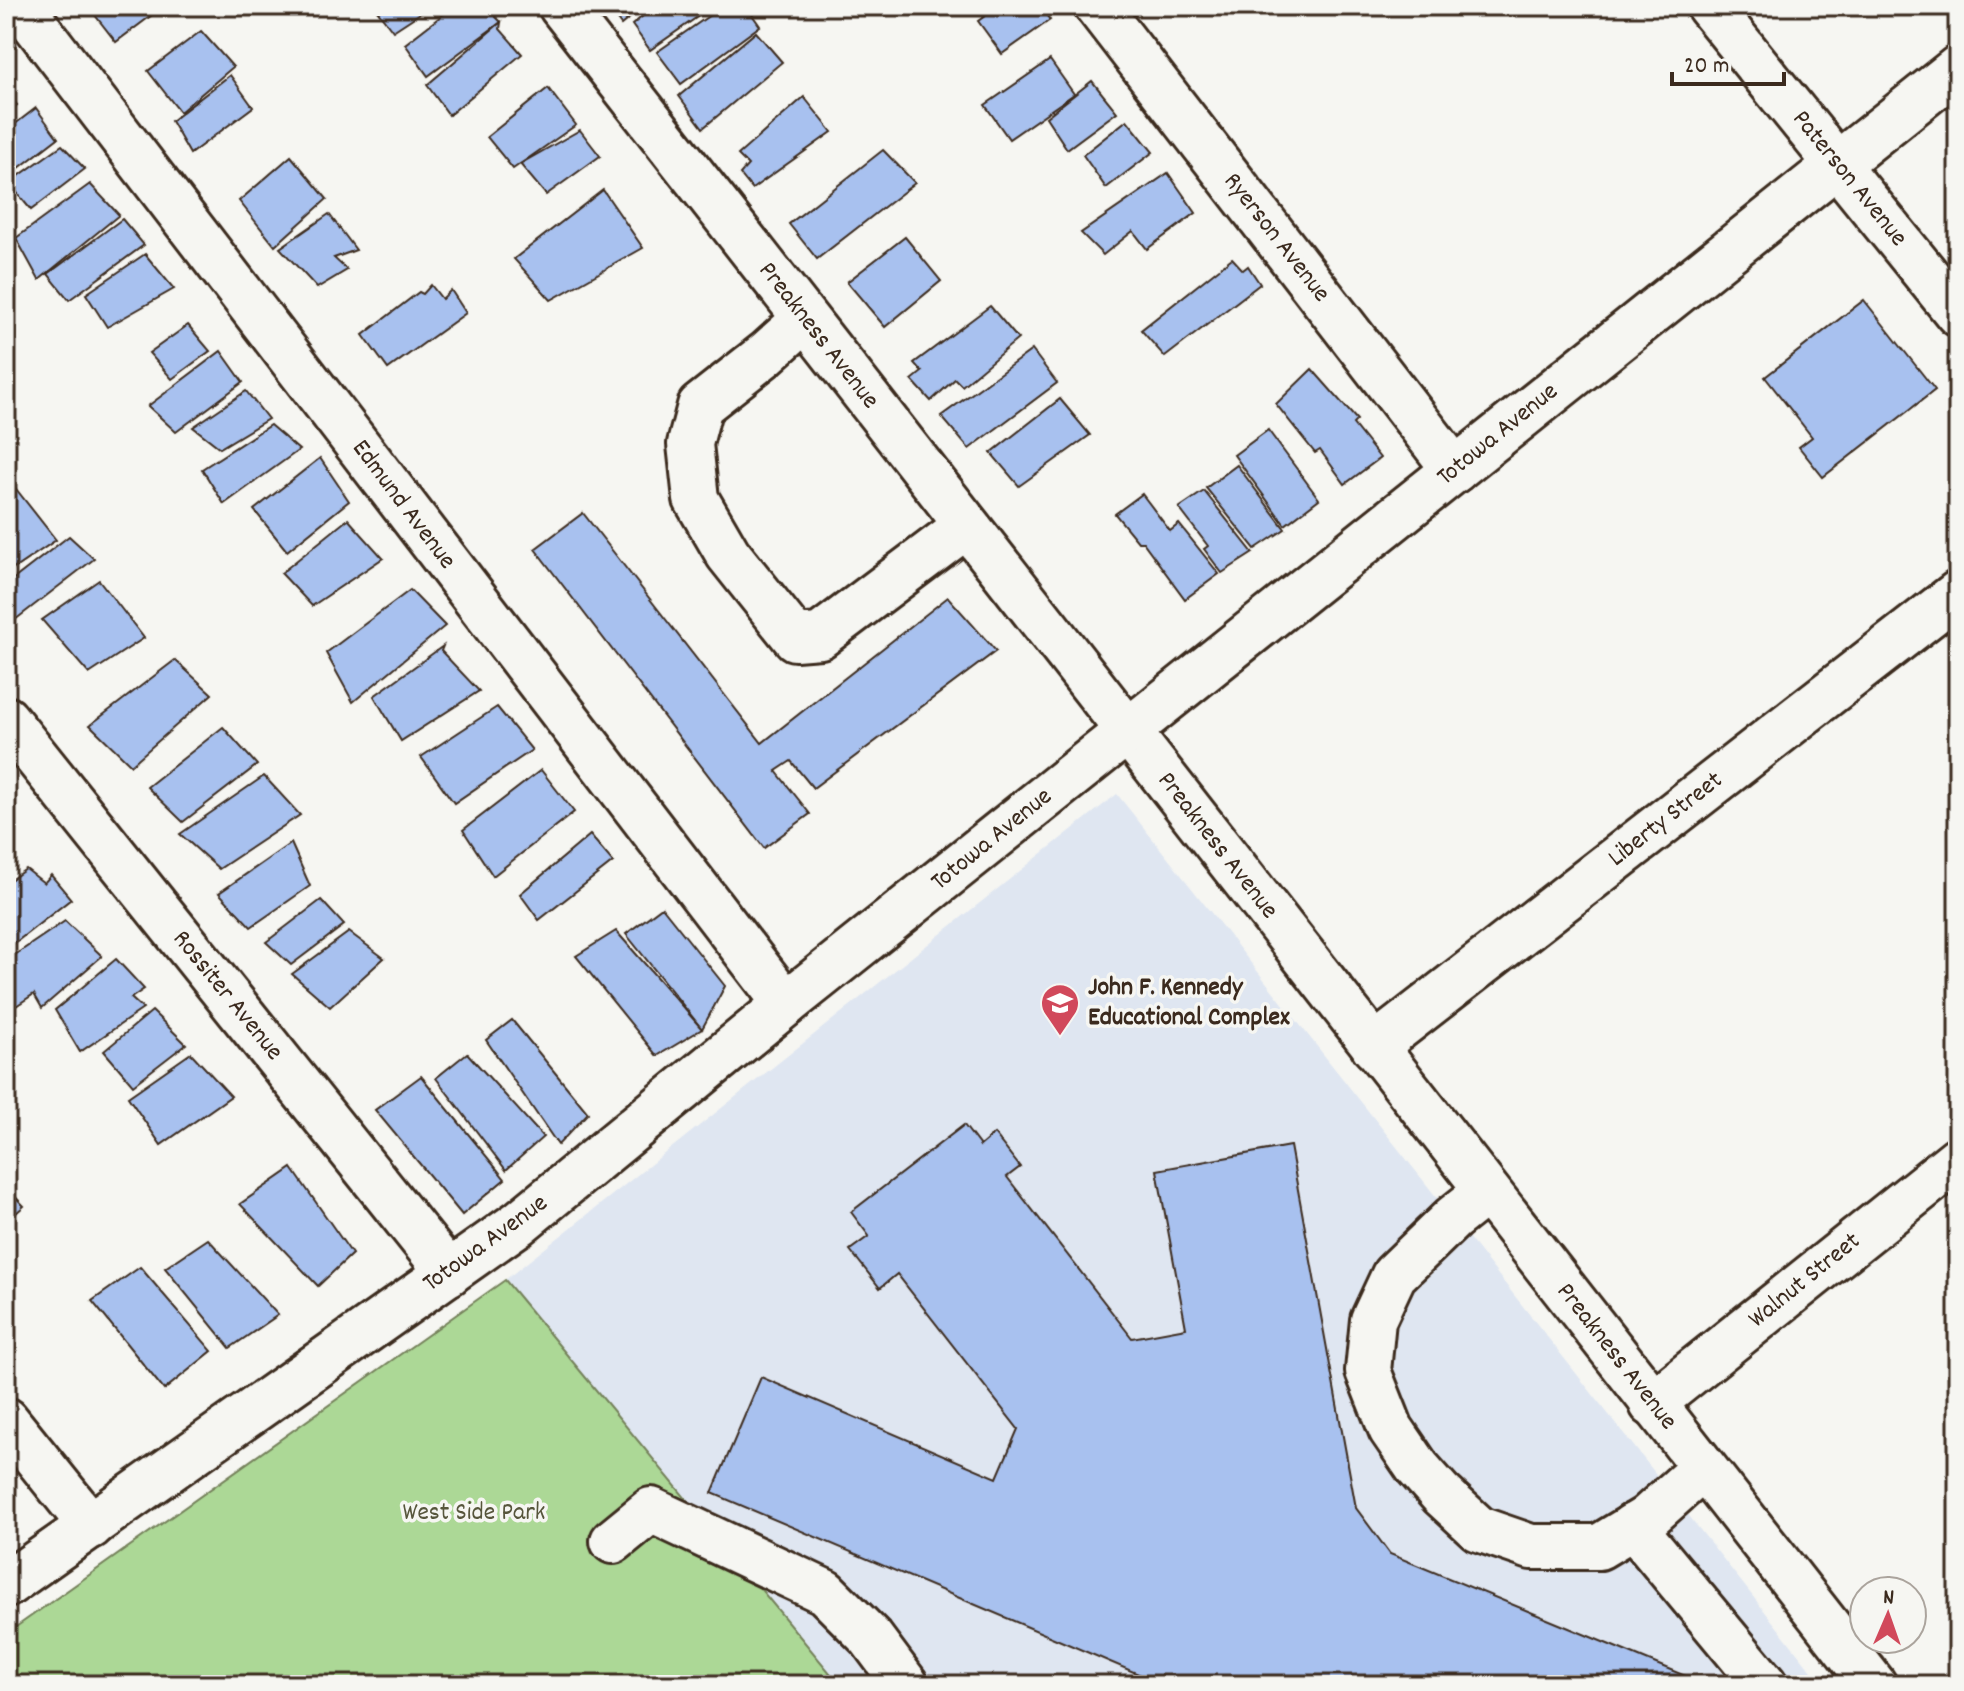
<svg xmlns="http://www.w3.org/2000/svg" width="1964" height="1691" font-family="Dekko,sans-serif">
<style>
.built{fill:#dfe6f1}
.green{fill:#acd896;stroke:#74815a;stroke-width:2}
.building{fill:#a8c1ef;stroke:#3b2a1e;stroke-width:2}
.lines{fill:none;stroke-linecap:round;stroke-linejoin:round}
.minor-casing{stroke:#3b2a1e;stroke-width:50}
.minor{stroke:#f6f6f2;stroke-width:44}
.labels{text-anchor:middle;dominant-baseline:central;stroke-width:7;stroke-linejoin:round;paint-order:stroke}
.street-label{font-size:26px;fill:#3b2a1e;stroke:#f6f6f2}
.poi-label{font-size:26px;font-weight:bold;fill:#3b2a1e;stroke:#f6f6f2;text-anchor:start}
.park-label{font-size:26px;fill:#57563c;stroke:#f6f6f2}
</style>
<rect width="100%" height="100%" fill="#f6f6f2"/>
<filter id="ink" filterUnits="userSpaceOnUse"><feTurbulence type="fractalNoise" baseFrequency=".0125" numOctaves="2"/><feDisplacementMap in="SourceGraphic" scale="16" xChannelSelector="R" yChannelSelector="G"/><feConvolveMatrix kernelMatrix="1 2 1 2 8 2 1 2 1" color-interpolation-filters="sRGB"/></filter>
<g filter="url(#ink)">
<path class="built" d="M 1117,794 L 1823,1685 L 840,1685 L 505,1280 Z"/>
<path class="green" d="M 505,1280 L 840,1685 L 6,1685 L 6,1634 Z"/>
<g class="building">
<path d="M 96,6 L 164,6 L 116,42 L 91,10 Z"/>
<path d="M 374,6 L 431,6 L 393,31 Z"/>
<path d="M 454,6 L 485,6 L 501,22 L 428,76 L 405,44 Z"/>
<path d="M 607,6 L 644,6 L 621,25 Z"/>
<path d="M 655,6 L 713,6 L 650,50 L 632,25 Z"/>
<path d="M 723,6 L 746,6 L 760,26 L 681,84 L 657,52 Z"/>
<path d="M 999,6 L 1039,6 L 1050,20 L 1002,54 L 978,21 Z"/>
<path d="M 501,22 L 500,29 L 522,54 L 449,115 L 427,85 Z"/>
<path d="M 201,31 L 233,67 L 180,112 L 148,71 Z"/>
<path d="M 756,32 L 782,62 L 703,128 L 679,96 Z"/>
<path d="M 1050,60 L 1074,94 L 1009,139 L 985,105 Z"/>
<path d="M 230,75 L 253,107 L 190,154 L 171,121 Z"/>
<path d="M 1092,81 L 1117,112 L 1067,149 L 1046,117 Z"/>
<path d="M 548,88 L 576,125 L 513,169 L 487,137 Z"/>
<path d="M 6,92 L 17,105 L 6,116 Z"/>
<path d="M 804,97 L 832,132 L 752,189 L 740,174 L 748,165 L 738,155 Z"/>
<path d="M 36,108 L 58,138 L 6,178 L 6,131 Z"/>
<path d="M 1127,120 L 1153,152 L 1106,188 L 1083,155 Z"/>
<path d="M 580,130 L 600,156 L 546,195 L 520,164 Z"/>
<path d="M 62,145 L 85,169 L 31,210 L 9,183 Z"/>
<path d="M 883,150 L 915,183 L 817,259 L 789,224 Z"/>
<path d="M 291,156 L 327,199 L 275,246 L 239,201 Z"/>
<path d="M 1168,173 L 1196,213 L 1147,249 L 1133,231 L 1103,255 L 1081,233 Z"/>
<path d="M 90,184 L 119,215 L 39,280 L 16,238 Z"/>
<path d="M 603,190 L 643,248 L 551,300 L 514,259 Z"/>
<path d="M 329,214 L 356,250 L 334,258 L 347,270 L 317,288 L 280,248 Z"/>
<path d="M 122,219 L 144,245 L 69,300 L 48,274 Z"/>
<path d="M 905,237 L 941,281 L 885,327 L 847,282 Z"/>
<path d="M 145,254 L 174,289 L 107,327 L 86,294 Z"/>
<path d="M 1232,258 L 1243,270 L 1248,266 L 1260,284 L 1165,357 L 1141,330 Z"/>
<path d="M 431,285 L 442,299 L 451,290 L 466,313 L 388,369 L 363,335 L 419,292 L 423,294 Z"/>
<path d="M 1864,300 L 1935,390 L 1823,477 L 1799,447 L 1812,437 L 1765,377 Z"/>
<path d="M 990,306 L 1018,339 L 962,386 L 955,379 L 931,401 L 912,380 L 922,372 L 914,363 Z"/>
<path d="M 188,325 L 210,351 L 172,379 L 149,353 Z"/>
<path d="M 1032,350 L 1057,383 L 969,449 L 941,416 Z"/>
<path d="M 221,351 L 243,382 L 176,432 L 148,406 Z"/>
<path d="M 1312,369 L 1357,420 L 1353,424 L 1380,458 L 1345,484 L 1320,450 L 1315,453 L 1276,404 Z"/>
<path d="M 246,391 L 268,419 L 220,448 L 193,427 Z"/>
<path d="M 1060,399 L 1090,435 L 1019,486 L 991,453 Z"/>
<path d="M 270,425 L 299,450 L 224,504 L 202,469 Z"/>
<path d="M 1268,430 L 1319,499 L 1285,525 L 1234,455 Z"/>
<path d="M 320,458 L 349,501 L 287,551 L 254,510 Z"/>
<path d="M 1237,465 L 1285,529 L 1255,549 L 1206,488 Z"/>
<path d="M 9,480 L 56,540 L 6,574 L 6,482 Z"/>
<path d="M 1204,491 L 1253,553 L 1222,573 L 1204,549 L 1208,546 L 1179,508 Z"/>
<path d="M 1142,494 L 1170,531 L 1179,524 L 1219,574 L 1185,599 L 1143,542 L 1138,542 L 1115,514 Z"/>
<path d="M 583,513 L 762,743 L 948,597 L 996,651 L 813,788 L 791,761 L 776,771 L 810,814 L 764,848 L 535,549 Z"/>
<path d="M 348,519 L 383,558 L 312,606 L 281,573 Z"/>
<path d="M 69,536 L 94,559 L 15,620 L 6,610 L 6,585 Z"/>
<path d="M 99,580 L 144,638 L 89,674 L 42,620 Z"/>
<path d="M 410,590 L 445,626 L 353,702 L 326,653 Z"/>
<path d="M 443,646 L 441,651 L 479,691 L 401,741 L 374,696 Z"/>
<path d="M 175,660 L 212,694 L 131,765 L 90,725 Z"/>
<path d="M 497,707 L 532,750 L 454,803 L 421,757 Z"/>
<path d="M 223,727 L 257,765 L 183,822 L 147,787 Z"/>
<path d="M 541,770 L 574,812 L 493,876 L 463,830 Z"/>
<path d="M 264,776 L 300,815 L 219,869 L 180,834 Z"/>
<path d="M 590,835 L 613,862 L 539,920 L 520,894 Z"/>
<path d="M 291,843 L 310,886 L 251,927 L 219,893 Z"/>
<path d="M 26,869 L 44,883 L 51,875 L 71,899 L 6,950 L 6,883 Z"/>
<path d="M 321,900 L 344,925 L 291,965 L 266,942 Z"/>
<path d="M 662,907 L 725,986 L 702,1029 L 626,934 Z"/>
<path d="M 65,921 L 102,956 L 42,1008 L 34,994 L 16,1006 L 6,993 L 6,961 Z"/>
<path d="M 616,931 L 702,1029 L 657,1056 L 576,956 Z"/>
<path d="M 349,932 L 384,958 L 330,1007 L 292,974 Z"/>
<path d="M 116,959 L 144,989 L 131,998 L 143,1009 L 80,1052 L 55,1010 Z"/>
<path d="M 152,1011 L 186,1044 L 133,1085 L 104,1051 Z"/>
<path d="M 512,1020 L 588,1113 L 558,1145 L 486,1040 Z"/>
<path d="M 191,1053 L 231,1096 L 161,1145 L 128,1097 Z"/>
<path d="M 467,1053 L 543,1137 L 506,1170 L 436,1078 Z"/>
<path d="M 421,1076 L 505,1179 L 462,1215 L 375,1110 Z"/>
<path d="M 964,1125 L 980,1146 L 994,1134 L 1020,1167 L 1007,1177 L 1132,1338 L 1186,1328 L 1157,1170 L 1290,1146 L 1356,1508 L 1390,1554 L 1707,1685 L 1153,1685 L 1148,1678 L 712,1493 L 761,1377 L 997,1478 L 1018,1429 L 897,1274 L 880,1288 L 850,1250 L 869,1236 L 851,1212 Z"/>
<path d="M 292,1168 L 352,1254 L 318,1286 L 240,1204 Z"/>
<path d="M 6,1187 L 24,1206 L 6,1222 Z"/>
<path d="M 208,1239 L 278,1315 L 230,1348 L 165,1268 Z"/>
<path d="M 140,1267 L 212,1351 L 164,1390 L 92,1301 Z"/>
</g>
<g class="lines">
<g class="minor-casing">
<g id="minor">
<path d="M 21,6 L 786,1004"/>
<path d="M 561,6 L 1874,1685"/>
<path d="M 1097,6 L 1455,470"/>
<path d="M 1709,6 L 1958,314"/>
<path d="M 805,319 L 766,354 L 700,406 L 690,444 L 696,499 L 728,554 L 795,638 L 820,636 L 966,526"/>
<path d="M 6,719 L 449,1273"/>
<path d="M 1374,1047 L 1958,593"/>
<path d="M 1487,1191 L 1453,1218 L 1394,1275 L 1373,1320 L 1368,1371 L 1391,1429 L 1417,1467 L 1441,1494 L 1479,1529 L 1531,1547 L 1599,1547 L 1647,1518 L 1703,1468"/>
<path d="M 1652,1404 L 1958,1159"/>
<path d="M 6,1420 L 91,1526"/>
<path d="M 1633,1526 L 1765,1685"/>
<path d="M 613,1541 L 651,1510 L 825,1592 L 871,1638 L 906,1685"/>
<path d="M 6,1585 L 519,1223 L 786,1004 L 1958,68"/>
</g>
</g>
<use href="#minor" class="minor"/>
</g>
</g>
<defs>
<g id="school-pin" transform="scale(2)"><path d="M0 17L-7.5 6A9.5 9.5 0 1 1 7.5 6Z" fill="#d1495b" stroke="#f6f6f2"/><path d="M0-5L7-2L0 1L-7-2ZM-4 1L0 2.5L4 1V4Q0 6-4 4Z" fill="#fff"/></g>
</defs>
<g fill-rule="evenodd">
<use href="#school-pin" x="1060" y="1003"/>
</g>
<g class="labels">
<g class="street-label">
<text transform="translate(1849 179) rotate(51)">Paterson Avenue</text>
<text transform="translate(1276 238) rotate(52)">Ryerson Avenue</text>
<text transform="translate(818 336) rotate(52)">Preakness Avenue</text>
<text transform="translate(1498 435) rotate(-39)">Totowa Avenue</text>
<text transform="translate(403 505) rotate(53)">Edmund Avenue</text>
<text transform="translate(1666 820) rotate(-38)">Liberty Street</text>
<text transform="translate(992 840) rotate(-39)">Totowa Avenue</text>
<text transform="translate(1217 846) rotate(52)">Preakness Avenue</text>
<text transform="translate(227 996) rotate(51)">Rossiter Avenue</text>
<text transform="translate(486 1244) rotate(-36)">Totowa Avenue</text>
<text transform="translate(1805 1281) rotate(-39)">Walnut Street</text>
<text transform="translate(1616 1357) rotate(52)">Preakness Avenue</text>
</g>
<g class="poi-label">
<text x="1088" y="988">John F. Kennedy<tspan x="1088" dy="30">Educational Complex</tspan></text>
</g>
<g class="park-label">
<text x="474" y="1513">West Side Park</text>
</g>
</g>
<rect width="1964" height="1691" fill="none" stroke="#f6f6f2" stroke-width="32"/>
<rect x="16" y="16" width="1932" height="1659" fill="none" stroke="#3b2a1e" stroke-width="3" filter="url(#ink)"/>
<g transform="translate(1888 1615) rotate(2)"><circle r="38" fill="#f6f6f2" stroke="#aba49d" stroke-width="2"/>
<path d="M0-6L14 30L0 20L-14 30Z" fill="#d1495b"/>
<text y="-12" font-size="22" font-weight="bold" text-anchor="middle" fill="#3b2a1e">N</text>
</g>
<path d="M1672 72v12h112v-12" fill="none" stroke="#3b2a1e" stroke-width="4"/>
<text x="1684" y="72" font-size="24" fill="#3b2a1e" stroke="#f6f6f2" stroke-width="6" paint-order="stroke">20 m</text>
</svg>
